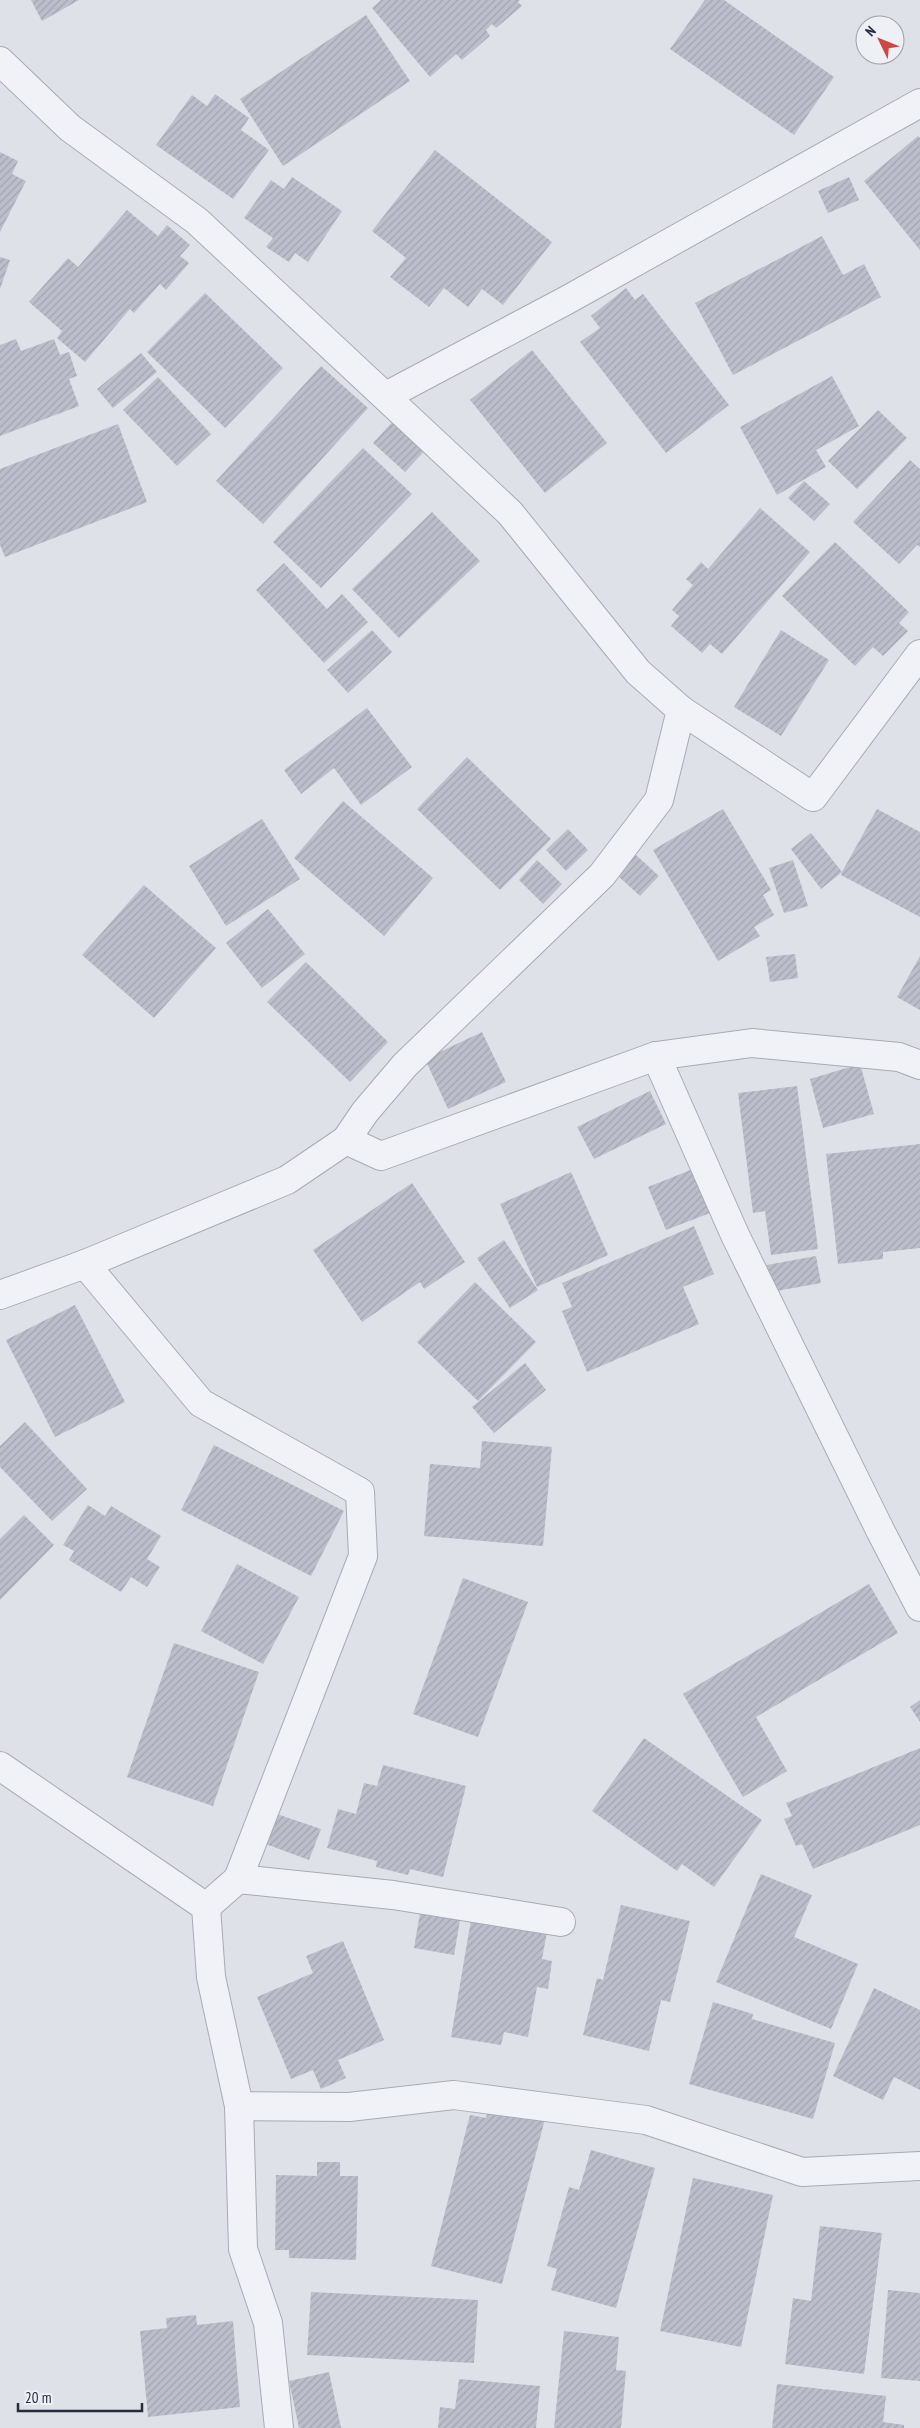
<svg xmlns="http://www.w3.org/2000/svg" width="920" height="2428" font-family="'PT Sans Narrow',sans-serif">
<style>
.building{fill:url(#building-hatch)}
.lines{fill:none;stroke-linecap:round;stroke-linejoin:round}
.minor-casing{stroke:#a8aab6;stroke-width:30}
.minor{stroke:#f1f2f7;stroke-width:28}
</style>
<defs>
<pattern id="building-hatch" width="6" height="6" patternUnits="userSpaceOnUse" patternTransform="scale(1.25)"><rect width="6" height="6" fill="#bcbfcb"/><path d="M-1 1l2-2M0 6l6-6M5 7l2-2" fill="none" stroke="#a2a4af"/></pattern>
</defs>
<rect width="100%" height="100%" fill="#dfe1e8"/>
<g class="building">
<path d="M 31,0 L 79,0 L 42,21 Z"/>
<path d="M 381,0 L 520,0 L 518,2 L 522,6 L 496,28 L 492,24 L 486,30 L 490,36 L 462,60 L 456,54 L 430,77 L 372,8 Z"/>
<path d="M 705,0 L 724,0 L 834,77 L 794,135 L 670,49 Z"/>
<path d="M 366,15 L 410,81 L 283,166 L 240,99 Z"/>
<path d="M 215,94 L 249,118 L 241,130 L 269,150 L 233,199 L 156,145 L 192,95 L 207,106 Z"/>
<path d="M 918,136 L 920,138 L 920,250 L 864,181 Z"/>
<path d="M 435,150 L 552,242 L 503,305 L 482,289 L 468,307 L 444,288 L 429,307 L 390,277 L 406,258 L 372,231 Z"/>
<path d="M 0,152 L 18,161 L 12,174 L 26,181 L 0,232 Z"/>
<path d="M 292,177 L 342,211 L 308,262 L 295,253 L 289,262 L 266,247 L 273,238 L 244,218 L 271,180 L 284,189 Z"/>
<path d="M 849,177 L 859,200 L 828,213 L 818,191 Z"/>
<path d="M 127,210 L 158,236 L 167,225 L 190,245 L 180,256 L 189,263 L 166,290 L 160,284 L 134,313 L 130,309 L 85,362 L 57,338 L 62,331 L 29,302 L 68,258 L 78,267 Z"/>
<path d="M 822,236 L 843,275 L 864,264 L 881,297 L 733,375 L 695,303 Z"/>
<path d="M 0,257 L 10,260 L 0,289 Z"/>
<path d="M 626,288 L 635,300 L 643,294 L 729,405 L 666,453 L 580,342 L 600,328 L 591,316 Z"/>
<path d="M 205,293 L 283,368 L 225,428 L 147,352 Z"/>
<path d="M 16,339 L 21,351 L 54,339 L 60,355 L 69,352 L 77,376 L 69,379 L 79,406 L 0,436 L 0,345 Z"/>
<path d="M 532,350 L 607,443 L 545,493 L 470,400 Z"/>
<path d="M 141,353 L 157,372 L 113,408 L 97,389 Z"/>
<path d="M 321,366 L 368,408 L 263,524 L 216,481 Z"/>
<path d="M 832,376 L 859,426 L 816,450 L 826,467 L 777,495 L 740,427 Z"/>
<path d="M 158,377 L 211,434 L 177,466 L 123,410 Z"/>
<path d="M 878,410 L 907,438 L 857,489 L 828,461 Z"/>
<path d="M 396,418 L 428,447 L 405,472 L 373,443 Z"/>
<path d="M 118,424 L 147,502 L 5,557 L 0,545 L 0,469 Z"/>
<path d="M 363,448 L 412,494 L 321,588 L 273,542 Z"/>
<path d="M 910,460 L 920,469 L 920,547 L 917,545 L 899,564 L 853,522 Z"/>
<path d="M 804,481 L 830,504 L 814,521 L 788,498 Z"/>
<path d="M 760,508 L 810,552 L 722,654 L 710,644 L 702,653 L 671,626 L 679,616 L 672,610 L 693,585 L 686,579 L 701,562 L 708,569 Z"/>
<path d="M 432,512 L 480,561 L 399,638 L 352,589 Z"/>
<path d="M 835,542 L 909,612 L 899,623 L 908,631 L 883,656 L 873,647 L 855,666 L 782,596 Z"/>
<path d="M 284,563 L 327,609 L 342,594 L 368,622 L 324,663 L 256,590 Z"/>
<path d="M 372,630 L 392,652 L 348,693 L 327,670 Z"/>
<path d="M 781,630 L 829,660 L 781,736 L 734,707 Z"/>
<path d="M 367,708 L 412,767 L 361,805 L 334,768 L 301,794 L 284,770 Z"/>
<path d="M 467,757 L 551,839 L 500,890 L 417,809 Z"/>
<path d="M 343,801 L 433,878 L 384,936 L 294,858 Z"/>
<path d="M 723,809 L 771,890 L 763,895 L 774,915 L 754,927 L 760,936 L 718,961 L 653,850 Z"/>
<path d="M 877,809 L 920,832 L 920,917 L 841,875 L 842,872 L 821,889 L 791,849 L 811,833 L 842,872 Z"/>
<path d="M 262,819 L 300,879 L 226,926 L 189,866 Z"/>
<path d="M 568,829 L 588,850 L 566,871 L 546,850 Z"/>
<path d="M 636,855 L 659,876 L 640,896 L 617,875 Z"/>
<path d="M 537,860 L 562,884 L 543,904 L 519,880 Z"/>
<path d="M 793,860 L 808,906 L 784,913 L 769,868 Z"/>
<path d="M 144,885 L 216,948 L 154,1018 L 82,955 Z"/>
<path d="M 268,909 L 305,954 L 262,988 L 226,943 Z"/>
<path d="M 795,954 L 798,978 L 770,982 L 766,957 Z"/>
<path d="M 920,956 L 920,1010 L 897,997 Z"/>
<path d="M 306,962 L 388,1042 L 350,1082 L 267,1002 Z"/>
<path d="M 482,1032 L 506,1082 L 448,1109 L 425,1059 Z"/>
<path d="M 860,1064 L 874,1114 L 823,1128 L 810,1079 Z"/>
<path d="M 797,1086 L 818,1249 L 771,1255 L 765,1211 L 753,1213 L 738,1093 Z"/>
<path d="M 650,1091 L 666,1124 L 594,1159 L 577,1127 Z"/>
<path d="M 920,1144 L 920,1248 L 883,1252 L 883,1259 L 838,1264 L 826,1154 Z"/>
<path d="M 693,1169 L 710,1213 L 666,1230 L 648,1187 Z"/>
<path d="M 571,1172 L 608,1255 L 537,1287 L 500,1204 Z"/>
<path d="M 412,1183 L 465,1262 L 424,1289 L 420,1282 L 362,1322 L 313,1250 Z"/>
<path d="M 694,1226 L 714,1274 L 683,1287 L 699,1324 L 587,1372 L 562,1311 L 572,1307 L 562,1283 Z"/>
<path d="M 504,1240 L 538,1290 L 510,1308 L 477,1258 Z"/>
<path d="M 816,1256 L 821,1283 L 771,1292 L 767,1265 Z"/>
<path d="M 475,1282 L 536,1342 L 478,1401 L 417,1342 Z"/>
<path d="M 75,1305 L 125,1402 L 55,1437 L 6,1340 Z"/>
<path d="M 525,1363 L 546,1390 L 494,1433 L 472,1407 Z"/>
<path d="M 25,1422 L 87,1489 L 52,1521 L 0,1467 L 0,1446 Z"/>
<path d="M 482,1441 L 552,1447 L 543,1546 L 424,1536 L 430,1464 L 480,1468 Z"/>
<path d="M 214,1445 L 344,1511 L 311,1576 L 181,1510 Z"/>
<path d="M 88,1505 L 105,1516 L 111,1506 L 161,1536 L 147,1559 L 160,1567 L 147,1587 L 131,1577 L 121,1592 L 69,1560 L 74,1551 L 63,1545 Z"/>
<path d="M 24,1515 L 54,1545 L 0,1600 L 0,1539 Z"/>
<path d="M 237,1564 L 299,1597 L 263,1664 L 201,1631 Z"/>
<path d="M 463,1578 L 528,1602 L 478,1737 L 413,1714 Z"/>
<path d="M 869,1584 L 898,1633 L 756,1717 L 787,1771 L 743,1797 L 683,1694 Z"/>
<path d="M 174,1643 L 259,1672 L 213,1806 L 127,1777 Z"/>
<path d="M 920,1700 L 920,1722 L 910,1707 Z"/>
<path d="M 644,1738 L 762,1820 L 714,1887 L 682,1864 L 677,1871 L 592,1811 Z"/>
<path d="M 920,1748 L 920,1825 L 813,1869 L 802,1844 L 796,1846 L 784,1819 L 792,1816 L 786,1803 Z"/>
<path d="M 383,1765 L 466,1786 L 443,1877 L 410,1869 L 408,1875 L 376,1867 L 377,1861 L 327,1848 L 338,1809 L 356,1814 L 364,1783 L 377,1786 Z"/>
<path d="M 274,1813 L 321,1829 L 309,1860 L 263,1843 Z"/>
<path d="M 761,1874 L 812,1895 L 794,1937 L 858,1964 L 831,2029 L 716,1982 Z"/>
<path d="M 621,1905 L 690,1921 L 670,2002 L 661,2000 L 649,2051 L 583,2035 L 597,1978 L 603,1980 Z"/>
<path d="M 420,1913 L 460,1920 L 454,1955 L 414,1948 Z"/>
<path d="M 471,1920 L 547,1932 L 542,1959 L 552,1961 L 548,1989 L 537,1987 L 528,2037 L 504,2032 L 501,2045 L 451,2037 Z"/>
<path d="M 343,1941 L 384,2040 L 338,2060 L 346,2078 L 321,2089 L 313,2070 L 291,2079 L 257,1997 L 313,1973 L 306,1956 Z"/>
<path d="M 874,1988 L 920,2010 L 920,2090 L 894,2077 L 883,2100 L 833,2076 Z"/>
<path d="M 713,2002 L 753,2014 L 752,2019 L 835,2043 L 813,2119 L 689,2084 Z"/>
<path d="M 491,2101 L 546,2115 L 502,2284 L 431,2266 L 470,2115 L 486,2118 Z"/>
<path d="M 591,2150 L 655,2168 L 616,2308 L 551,2290 L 557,2269 L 547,2266 L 569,2187 L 579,2190 Z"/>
<path d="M 317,2162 L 340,2162 L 340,2176 L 358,2176 L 356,2260 L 289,2258 L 289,2250 L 275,2250 L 276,2175 L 317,2176 Z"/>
<path d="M 693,2178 L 773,2195 L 741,2347 L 660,2331 Z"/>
<path d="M 820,2226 L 882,2233 L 864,2374 L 785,2364 L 793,2298 L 811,2301 Z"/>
<path d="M 888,2290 L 920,2293 L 920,2381 L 881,2378 Z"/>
<path d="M 311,2292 L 478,2300 L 474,2363 L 307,2355 Z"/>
<path d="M 196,2315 L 197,2325 L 233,2321 L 240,2407 L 148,2417 L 140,2331 L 167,2328 L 166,2318 Z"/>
<path d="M 564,2331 L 619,2337 L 616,2370 L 626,2371 L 621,2428 L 554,2428 Z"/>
<path d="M 329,2372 L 341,2428 L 299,2428 L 289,2381 Z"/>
<path d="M 459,2379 L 540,2386 L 536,2428 L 438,2428 L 440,2407 L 455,2409 Z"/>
<path d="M 777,2384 L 886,2396 L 883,2422 L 904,2425 L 904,2428 L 772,2428 Z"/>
</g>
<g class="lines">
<g class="minor-casing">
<g id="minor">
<path d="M 0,61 L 70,128 L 197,221 L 510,513 L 638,672 L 681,710 L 659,800 L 602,875 L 405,1065 L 365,1112 L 346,1140"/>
<path d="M 386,396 L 567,300 L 920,103"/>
<path d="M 681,710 L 813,797 L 920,654"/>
<path d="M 656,1056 L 735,1235 L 880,1530 L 920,1607"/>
<path d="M 85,1264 L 201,1403 L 360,1492 L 363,1556 L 238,1879"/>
<path d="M 0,1295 L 85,1264 L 287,1180 L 346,1140 L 381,1156 L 656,1056 L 752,1043 L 899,1057 L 920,1065"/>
<path d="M 0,1766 L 206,1907 L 211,1977 L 239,2106 L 349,2107 L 454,2095 L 646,2120 L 802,2172 L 920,2166"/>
<path d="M 206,1907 L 238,1879 L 393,1895 L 561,1922"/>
<path d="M 239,2106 L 243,2249 L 268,2323 L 279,2428"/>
</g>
</g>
<use href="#minor" class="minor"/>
</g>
<g transform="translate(880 40) rotate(313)"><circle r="24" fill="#eef0f6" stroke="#9ea1ad"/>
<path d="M0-4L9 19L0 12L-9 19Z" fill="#d04741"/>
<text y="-8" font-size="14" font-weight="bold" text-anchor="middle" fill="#272b40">N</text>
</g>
<path d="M18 2403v8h124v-8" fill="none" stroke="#272b40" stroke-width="2.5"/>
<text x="25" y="2403" font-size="15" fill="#272b40" stroke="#eef0f6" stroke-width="4" paint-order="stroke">20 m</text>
</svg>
